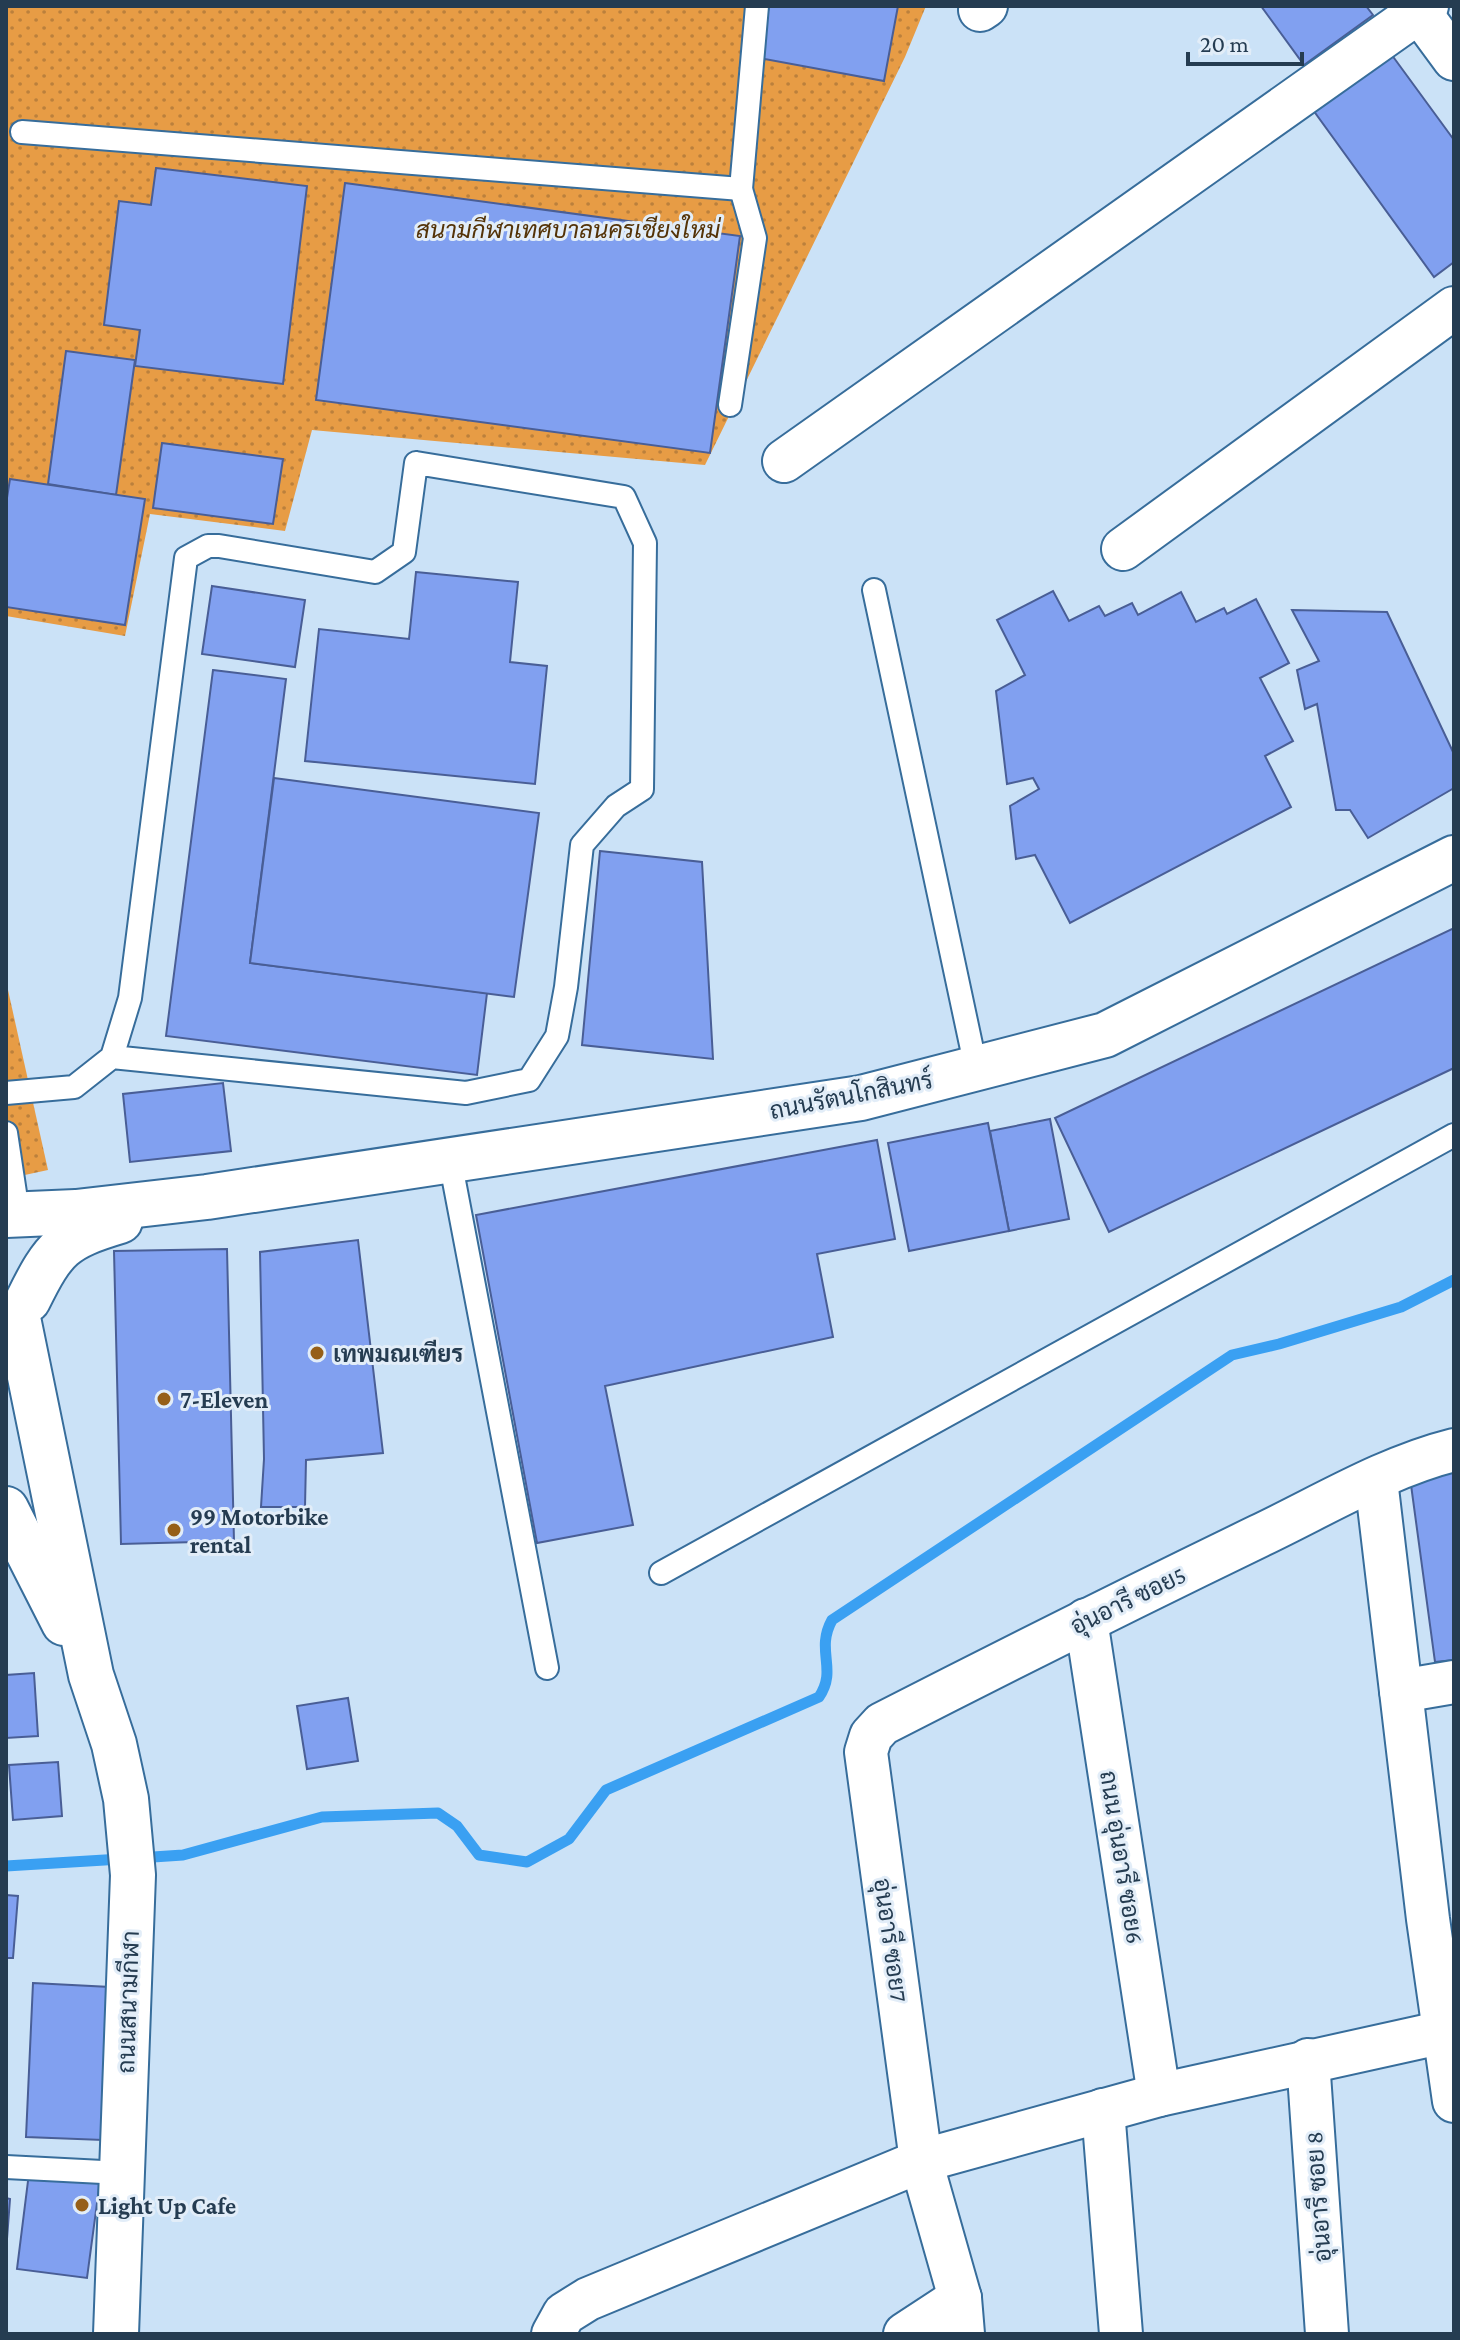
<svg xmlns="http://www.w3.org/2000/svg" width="1460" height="2340" font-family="'Crimson Pro',Sarabun,serif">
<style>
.park{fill:url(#park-dots)}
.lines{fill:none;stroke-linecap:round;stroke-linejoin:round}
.stream{stroke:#3aa0f2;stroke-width:11}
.building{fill:#81a0f0;stroke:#495e96;stroke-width:2}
.service-casing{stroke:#376d9b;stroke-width:26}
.minor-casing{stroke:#376d9b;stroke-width:46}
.tertiary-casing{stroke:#376d9b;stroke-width:48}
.service{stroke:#fff;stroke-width:22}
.minor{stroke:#fff;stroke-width:42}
.tertiary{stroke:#fff;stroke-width:44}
.poi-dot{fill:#965f18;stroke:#e2edf8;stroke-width:3}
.labels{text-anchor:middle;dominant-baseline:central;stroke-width:6;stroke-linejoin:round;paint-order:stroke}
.park-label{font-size:24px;font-style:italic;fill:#543307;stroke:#e2edf8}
.street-label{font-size:24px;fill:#253c51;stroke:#e2edf8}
.poi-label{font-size:24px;font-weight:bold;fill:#253c51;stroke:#e2edf8;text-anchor:start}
</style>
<defs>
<pattern id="park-dots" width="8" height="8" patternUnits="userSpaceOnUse" patternTransform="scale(2)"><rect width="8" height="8" fill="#e79c45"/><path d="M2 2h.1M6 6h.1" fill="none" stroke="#bb803c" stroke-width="1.8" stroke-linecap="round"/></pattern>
</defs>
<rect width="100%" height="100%" fill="#cbe2f7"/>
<g class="park">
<path d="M 6,6 L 926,6 L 905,57 L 705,465 L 312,430 L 285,531 L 150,514 L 125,636 L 6,616 Z"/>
<path d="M 6,981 L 48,1170 L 6,1179 Z"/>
</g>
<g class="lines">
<g class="stream">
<path d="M 138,1858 L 183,1855 L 322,1817 L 438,1813 L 457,1826 L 479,1855 L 527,1862 L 569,1839 L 606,1790 L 819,1697 C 838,1669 815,1651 832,1620 L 1232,1355 L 1279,1344 L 1401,1307 L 1454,1280"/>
<path d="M 6,1866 L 121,1859"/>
</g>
</g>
<g class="building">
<path d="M 769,6 L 898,6 L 884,81 L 759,58 Z"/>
<path d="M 1261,6 L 1366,6 L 1373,15 L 1304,65 Z"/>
<path d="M 1386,47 L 1454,140 L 1454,262 L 1434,277 L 1308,103 Z"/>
<path d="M 156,168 L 307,186 L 283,384 L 135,366 L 140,330 L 104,325 L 119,201 L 151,205 Z"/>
<path d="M 345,183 L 740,236 L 710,453 L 316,400 Z"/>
<path d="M 66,351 L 135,360 L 116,495 L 48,484 Z"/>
<path d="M 162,443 L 283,459 L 273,524 L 153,508 Z"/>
<path d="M 10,479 L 145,499 L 125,625 L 6,607 L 6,504 Z"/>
<path d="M 416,572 L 518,582 L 510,662 L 547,666 L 535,784 L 305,761 L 319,629 L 409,639 Z"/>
<path d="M 212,586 L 305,600 L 295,667 L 202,654 Z"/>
<path d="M 1053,591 L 1069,621 L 1099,606 L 1105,616 L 1132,603 L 1138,615 L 1181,592 L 1196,622 L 1224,608 L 1227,614 L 1256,599 L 1289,663 L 1260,678 L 1293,741 L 1265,756 L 1291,807 L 1070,923 L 1035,855 L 1016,859 L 1010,806 L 1039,789 L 1033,778 L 1007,784 L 996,691 L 1025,675 L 997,620 Z"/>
<path d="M 1292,610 L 1387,612 L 1454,754 L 1454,788 L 1368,838 L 1350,810 L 1336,810 L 1317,704 L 1305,709 L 1297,670 L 1319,661 Z"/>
<path d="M 213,670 L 286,679 L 250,963 L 487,993 L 477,1075 L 166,1036 Z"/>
<path d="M 274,778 L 539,813 L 514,997 L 250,963 Z"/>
<path d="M 600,851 L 702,862 L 713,1059 L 582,1045 Z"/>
<path d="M 1454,928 L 1454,1068 L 1109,1232 L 1055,1118 Z"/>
<path d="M 223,1083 L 231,1151 L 130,1162 L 123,1094 Z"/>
<path d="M 1050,1119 L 1069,1219 L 1009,1231 L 990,1131 Z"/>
<path d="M 988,1123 L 1009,1231 L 909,1251 L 888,1143 Z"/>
<path d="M 877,1140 L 895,1239 L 817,1254 L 833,1337 L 605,1386 L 633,1525 L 537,1543 L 476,1215 Z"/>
<path d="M 358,1240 L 383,1453 L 306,1460 L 305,1507 L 261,1507 L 264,1459 L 260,1252 Z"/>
<path d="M 227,1249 L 234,1541 L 121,1544 L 114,1251 Z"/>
<path d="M 1454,1464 L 1454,1660 L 1435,1662 L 1409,1470 Z"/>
<path d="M 34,1673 L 38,1736 L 6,1738 L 6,1675 Z"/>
<path d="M 348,1698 L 358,1761 L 307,1769 L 297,1706 Z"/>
<path d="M 58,1762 L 62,1816 L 13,1820 L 9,1765 Z"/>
<path d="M 6,1895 L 18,1896 L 13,1958 L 6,1958 Z"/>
<path d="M 33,1983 L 110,1987 L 103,2140 L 26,2137 Z"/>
<path d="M 29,2173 L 100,2181 L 87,2278 L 17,2269 Z"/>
<path d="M 6,2198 L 10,2199 L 6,2252 Z"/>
</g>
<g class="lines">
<g class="service-casing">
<g id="service">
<path d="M 22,132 L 741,189 L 757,6"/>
<path d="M 730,405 L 755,238 L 741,189"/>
<path d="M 874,590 L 976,1068"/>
<path d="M 6,1093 L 74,1087 L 112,1057 L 130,998 L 186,558 L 208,546 L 219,546 L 375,572 L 404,552 L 416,463 L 624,497 L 645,543 L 642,789 L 616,806 L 582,845 L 566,987 L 557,1036 L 529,1080 L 466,1093 L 112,1057"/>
<path d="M 6,1133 L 18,1213"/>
<path d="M 450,1160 L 547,1668"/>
<path d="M 661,1573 L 1454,1135"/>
<path d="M 6,2167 L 122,2173"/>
</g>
</g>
<g class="minor-casing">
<g id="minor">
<path d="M 1415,6 L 1454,59"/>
<path d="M 980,10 L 986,6"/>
<path d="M 784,461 L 1427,6"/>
<path d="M 1123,549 L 1454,308"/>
<path d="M 1376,1480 L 1428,1919 L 1454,2101"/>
<path d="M 1086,1620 L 1159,2095"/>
<path d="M 1401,1691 L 1454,1682"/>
<path d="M 1308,2060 L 1327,2334"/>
<path d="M 1103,2110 L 1121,2334"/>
<path d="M 553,2334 L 564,2314 L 588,2299 L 921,2161 L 1159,2095 L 1444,2032"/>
<path d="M 905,2334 L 960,2298"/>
<path d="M 963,2334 L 960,2298 L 921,2161 L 866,1752 L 871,1736 L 882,1724 C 1007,1660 1133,1597 1259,1536 C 1322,1506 1386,1467 1454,1450"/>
</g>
</g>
<g class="tertiary-casing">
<g id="tertiary">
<path d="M 6,1215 L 76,1212 L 207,1197 L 861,1098 L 1105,1035 L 1454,858"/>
<path d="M 28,1300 C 54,1247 63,1238 120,1221"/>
<path d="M 19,1323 L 91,1675 L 114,1744 L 126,1799 L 133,1875 L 116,2334"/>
<path d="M 6,1509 L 64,1623"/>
</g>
</g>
<use href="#service" class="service"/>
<use href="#minor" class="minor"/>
<use href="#tertiary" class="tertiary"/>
</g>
<g class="poi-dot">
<circle cx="317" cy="1353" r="8"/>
<circle cx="164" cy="1399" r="8"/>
<circle cx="174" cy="1530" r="8"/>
<circle cx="82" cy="2205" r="8"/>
</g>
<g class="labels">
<g class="park-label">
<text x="568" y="229">สนามกีฬาเทศบาลนครเชียงใหม่</text>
</g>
<g class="street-label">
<text transform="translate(851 1095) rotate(-11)">ถนนรัตนโกสินทร์</text>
<text transform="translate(1128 1600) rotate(-26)">อุ่นอารี ซอย5</text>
<text transform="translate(1122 1857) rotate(81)">ถนน อุ่นอารี ซอย6</text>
<text transform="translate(891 1940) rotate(82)">อุ่นอารี ซอย7</text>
<text transform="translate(128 2002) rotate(-88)">ถนนสนามกีฬา</text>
<text transform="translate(1318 2197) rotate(-94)">อุ่นอารี ซอย 8</text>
</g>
<g class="poi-label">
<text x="333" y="1353">เทพมณเฑียร</text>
<text x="180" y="1399">7-Eleven</text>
<text x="190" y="1516">99 Motorbike<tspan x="190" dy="28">rental</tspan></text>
<text x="98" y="2205">Light Up Cafe</text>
</g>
</g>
<rect width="1460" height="2340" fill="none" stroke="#253c51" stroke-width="16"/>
<path d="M1188 52v12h114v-12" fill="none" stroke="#253c51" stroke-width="4"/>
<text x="1200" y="52" font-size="24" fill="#253c51" stroke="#e2edf8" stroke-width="6" paint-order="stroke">20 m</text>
</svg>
